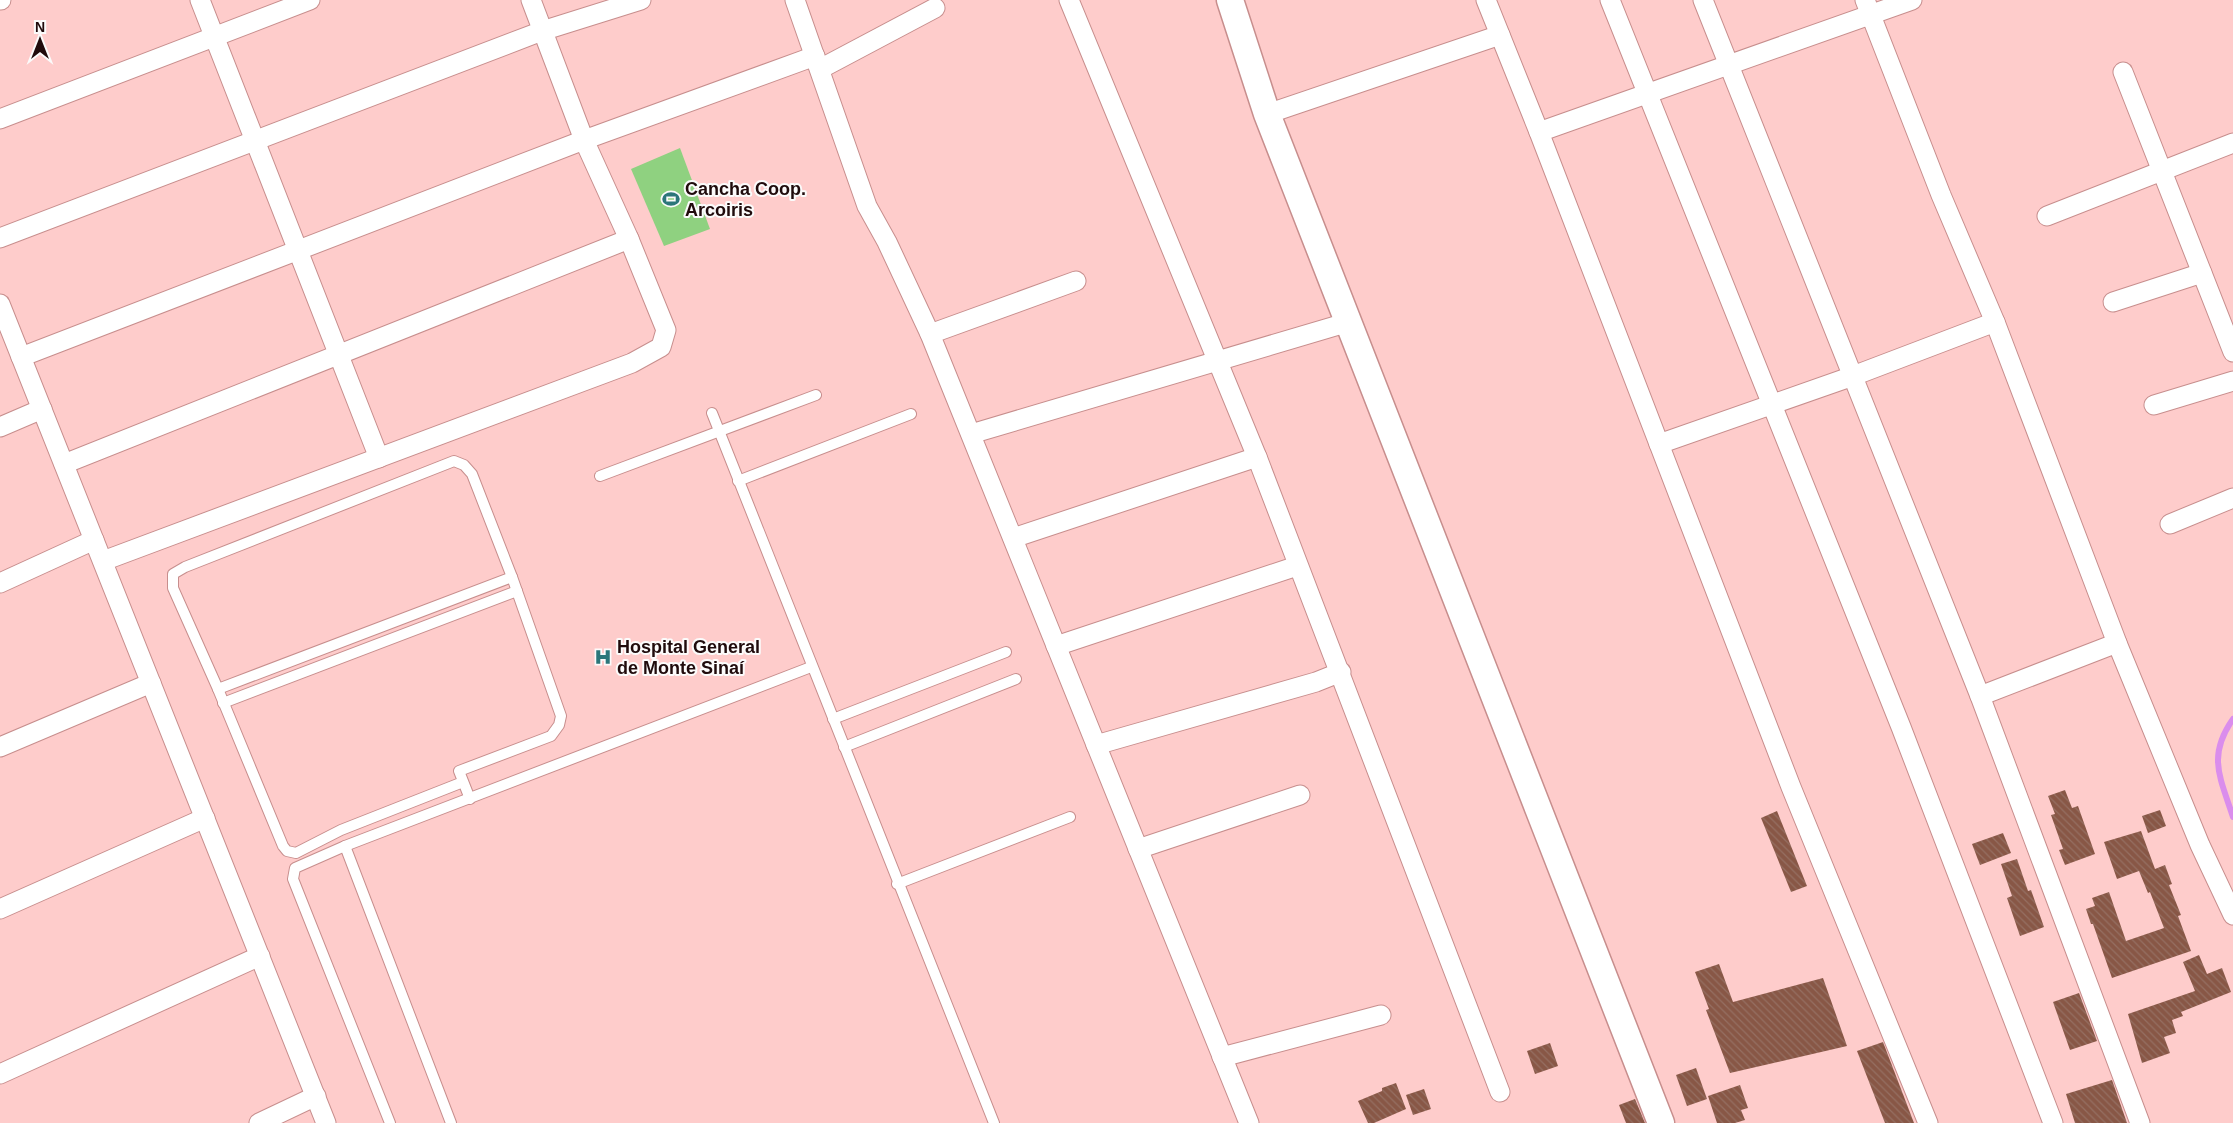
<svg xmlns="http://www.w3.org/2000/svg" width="2233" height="1123" font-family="Arial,sans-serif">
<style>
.grass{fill:#8fd180}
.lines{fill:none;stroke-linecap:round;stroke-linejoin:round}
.stream{stroke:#da8dec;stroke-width:6}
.building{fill:url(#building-back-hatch)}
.lane-casing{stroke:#c78e8d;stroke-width:12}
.street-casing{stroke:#c78e8d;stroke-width:21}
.secondary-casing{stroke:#c78e8d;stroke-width:29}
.lane{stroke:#fff;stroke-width:10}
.street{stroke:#fff;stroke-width:19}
.secondary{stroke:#fff;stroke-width:26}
.labels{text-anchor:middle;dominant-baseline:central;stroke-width:4;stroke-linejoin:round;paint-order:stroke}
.poi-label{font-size:18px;font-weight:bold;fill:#200b0c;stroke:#fbfbfb;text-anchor:start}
</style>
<defs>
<pattern id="building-back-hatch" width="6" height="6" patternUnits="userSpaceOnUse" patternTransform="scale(1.25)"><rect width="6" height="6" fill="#885746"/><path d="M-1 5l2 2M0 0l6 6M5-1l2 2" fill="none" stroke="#956f62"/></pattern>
</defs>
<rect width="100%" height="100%" fill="#fecccb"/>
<path class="grass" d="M 680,148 L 710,229 L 664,246 L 631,169 Z"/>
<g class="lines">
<path class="stream" d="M 2233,719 C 2207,756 2220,777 2233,817"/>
</g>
<g class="building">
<path d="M 2065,790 L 2072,808 L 2078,806 L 2095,854 L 2065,865 L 2059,850 L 2063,849 L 2051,815 L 2055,814 L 2048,796 Z"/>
<path d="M 2160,810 L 2166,826 L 2148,833 L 2142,816 Z"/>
<path d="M 1777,811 L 1807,886 L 1791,892 L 1761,818 Z"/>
<path d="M 2141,831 L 2155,869 L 2165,865 L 2172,884 L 2169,885 L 2181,915 L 2178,916 L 2191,951 L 2112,978 L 2093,924 L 2091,924 L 2086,909 L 2095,906 L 2092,898 L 2109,892 L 2126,941 L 2164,928 L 2150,892 L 2148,893 L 2139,871 L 2117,879 L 2104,842 Z"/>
<path d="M 2003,833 L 2011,853 L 1980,865 L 1972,844 Z"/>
<path d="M 2017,859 L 2028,891 L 2031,890 L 2044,927 L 2020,936 L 2007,898 L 2012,896 L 2001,864 Z"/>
<path d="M 2199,955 L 2207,974 L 2222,968 L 2231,992 L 2181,1012 L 2183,1016 L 2172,1020 L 2176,1033 L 2164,1037 L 2170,1053 L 2142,1063 L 2128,1014 L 2195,991 L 2183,962 Z"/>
<path d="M 1719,964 L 1733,1002 L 1823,978 L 1847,1046 L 1730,1073 L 1706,1010 L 1709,1009 L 1695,972 Z"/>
<path d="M 2079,993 L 2097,1041 L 2070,1050 L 2053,1002 Z"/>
<path d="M 1883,1042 L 1914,1123 L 1885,1123 L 1857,1051 Z"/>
<path d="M 1550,1043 L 1558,1066 L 1535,1074 L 1527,1051 Z"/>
<path d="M 1696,1068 L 1707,1099 L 1687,1106 L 1676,1075 Z"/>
<path d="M 2112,1080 L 2127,1123 L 2075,1123 L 2066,1094 Z"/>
<path d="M 1396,1083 L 1406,1109 L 1374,1123 L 1368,1123 L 1358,1101 L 1382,1091 L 1382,1088 Z"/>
<path d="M 1740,1085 L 1748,1108 L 1741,1110 L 1745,1120 L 1735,1123 L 1717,1123 L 1708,1096 Z"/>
<path d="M 1424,1089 L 1431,1109 L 1413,1115 L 1406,1095 Z"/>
<path d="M 1635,1099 L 1645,1123 L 1626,1123 L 1619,1105 Z"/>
</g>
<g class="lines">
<g class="lane-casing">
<g id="lane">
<path d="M 712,413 L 994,1123"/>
<path d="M 600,476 L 816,395"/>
<path d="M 738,481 L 911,414"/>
<path d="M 218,689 L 512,577"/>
<path d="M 223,703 L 517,591"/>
<path d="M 833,719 L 1006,652"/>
<path d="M 844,747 L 1016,679"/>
<path d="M 463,782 L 341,830 L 296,853 L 287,851 L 283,846 L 218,689 L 173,588 L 173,574 L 185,567 L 454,461 L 464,465 L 472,474 L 512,577 L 561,716 L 559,725 L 551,736 L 459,771 L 470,799"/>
<path d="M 345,846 L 451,1123"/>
<path d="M 897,884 L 1070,817"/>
<path d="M 390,1123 L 293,879 L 295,868 L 345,846 L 811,667"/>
</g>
</g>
<g class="street-casing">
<g id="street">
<path d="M 0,0 L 1,0"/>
<path d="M 200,0 L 379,458"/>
<path d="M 795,0 L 867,206 L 887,242 L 930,334 L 1249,1123"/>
<path d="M 1069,0 L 1257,457 L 1500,1092"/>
<path d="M 1486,0 L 1539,132 L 1791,787 L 1928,1123"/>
<path d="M 1610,0 L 1901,727 L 2053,1123"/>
<path d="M 1703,0 L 1980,696 L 2140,1123"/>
<path d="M 1865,0 L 1941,195 L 1995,322 L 2117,643 L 2200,845 L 2233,915"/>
<path d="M 820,69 L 935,8"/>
<path d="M 2123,72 L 2233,352"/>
<path d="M 1267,114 L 1500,35"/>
<path d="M 0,119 L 310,0"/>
<path d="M 1539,132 L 1912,0"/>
<path d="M 2047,216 L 2233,143"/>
<path d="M 0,238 L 542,31 L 641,0"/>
<path d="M 2113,302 L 2202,273"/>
<path d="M 0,304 L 326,1123"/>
<path d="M 930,334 L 1076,281"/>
<path d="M 21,357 L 584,140 L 815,56"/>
<path d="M 2154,405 L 2233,381"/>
<path d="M 0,427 L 42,409"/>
<path d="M 971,434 L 1349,322"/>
<path d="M 1659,444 L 1853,376 L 1995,322"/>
<path d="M 64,464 L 629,239"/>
<path d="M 2170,524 L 2233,498"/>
<path d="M 1013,538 L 1257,457"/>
<path d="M 103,561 L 632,363 L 661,347 L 666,330 L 629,239 L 584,140 L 531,0"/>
<path d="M 0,583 L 94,540"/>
<path d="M 1056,646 L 1297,566"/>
<path d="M 1980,696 L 2117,643"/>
<path d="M 1096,745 L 1316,682 L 1341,672"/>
<path d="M 0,747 L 151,683"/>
<path d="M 1138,849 L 1300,795"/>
<path d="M 0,909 L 205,818"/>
<path d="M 1222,1057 L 1381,1015"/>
<path d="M 0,1074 L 260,956"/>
<path d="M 259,1123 L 316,1096"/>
</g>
</g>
<g class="secondary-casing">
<path id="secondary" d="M 1230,0 L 1267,114 L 1661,1123"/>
</g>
<use href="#lane" class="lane"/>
<use href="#street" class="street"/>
<use href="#secondary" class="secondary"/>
</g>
<defs>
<g id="stadium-bare" transform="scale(1.35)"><path d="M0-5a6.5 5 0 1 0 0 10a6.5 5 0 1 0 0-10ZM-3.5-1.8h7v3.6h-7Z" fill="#2c767a" stroke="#fbfbfb" stroke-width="2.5" paint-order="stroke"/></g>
<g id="hospital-bare" transform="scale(1.35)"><path d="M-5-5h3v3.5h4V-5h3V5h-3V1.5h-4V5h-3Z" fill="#2c767a" stroke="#fbfbfb" stroke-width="2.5" paint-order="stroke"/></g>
</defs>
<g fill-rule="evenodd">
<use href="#stadium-bare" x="671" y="199"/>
<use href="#hospital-bare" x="603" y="657"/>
</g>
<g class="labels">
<g class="poi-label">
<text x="685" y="189">Cancha Coop.<tspan x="685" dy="21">Arcoiris</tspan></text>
<text x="617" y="647">Hospital General<tspan x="617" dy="21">de Monte Sinaí</tspan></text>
</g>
</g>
<g transform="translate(40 40)" stroke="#fbfbfb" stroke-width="4" paint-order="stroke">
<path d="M0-4L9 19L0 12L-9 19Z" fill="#200b0c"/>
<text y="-8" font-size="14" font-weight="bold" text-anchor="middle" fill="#200b0c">N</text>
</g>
</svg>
